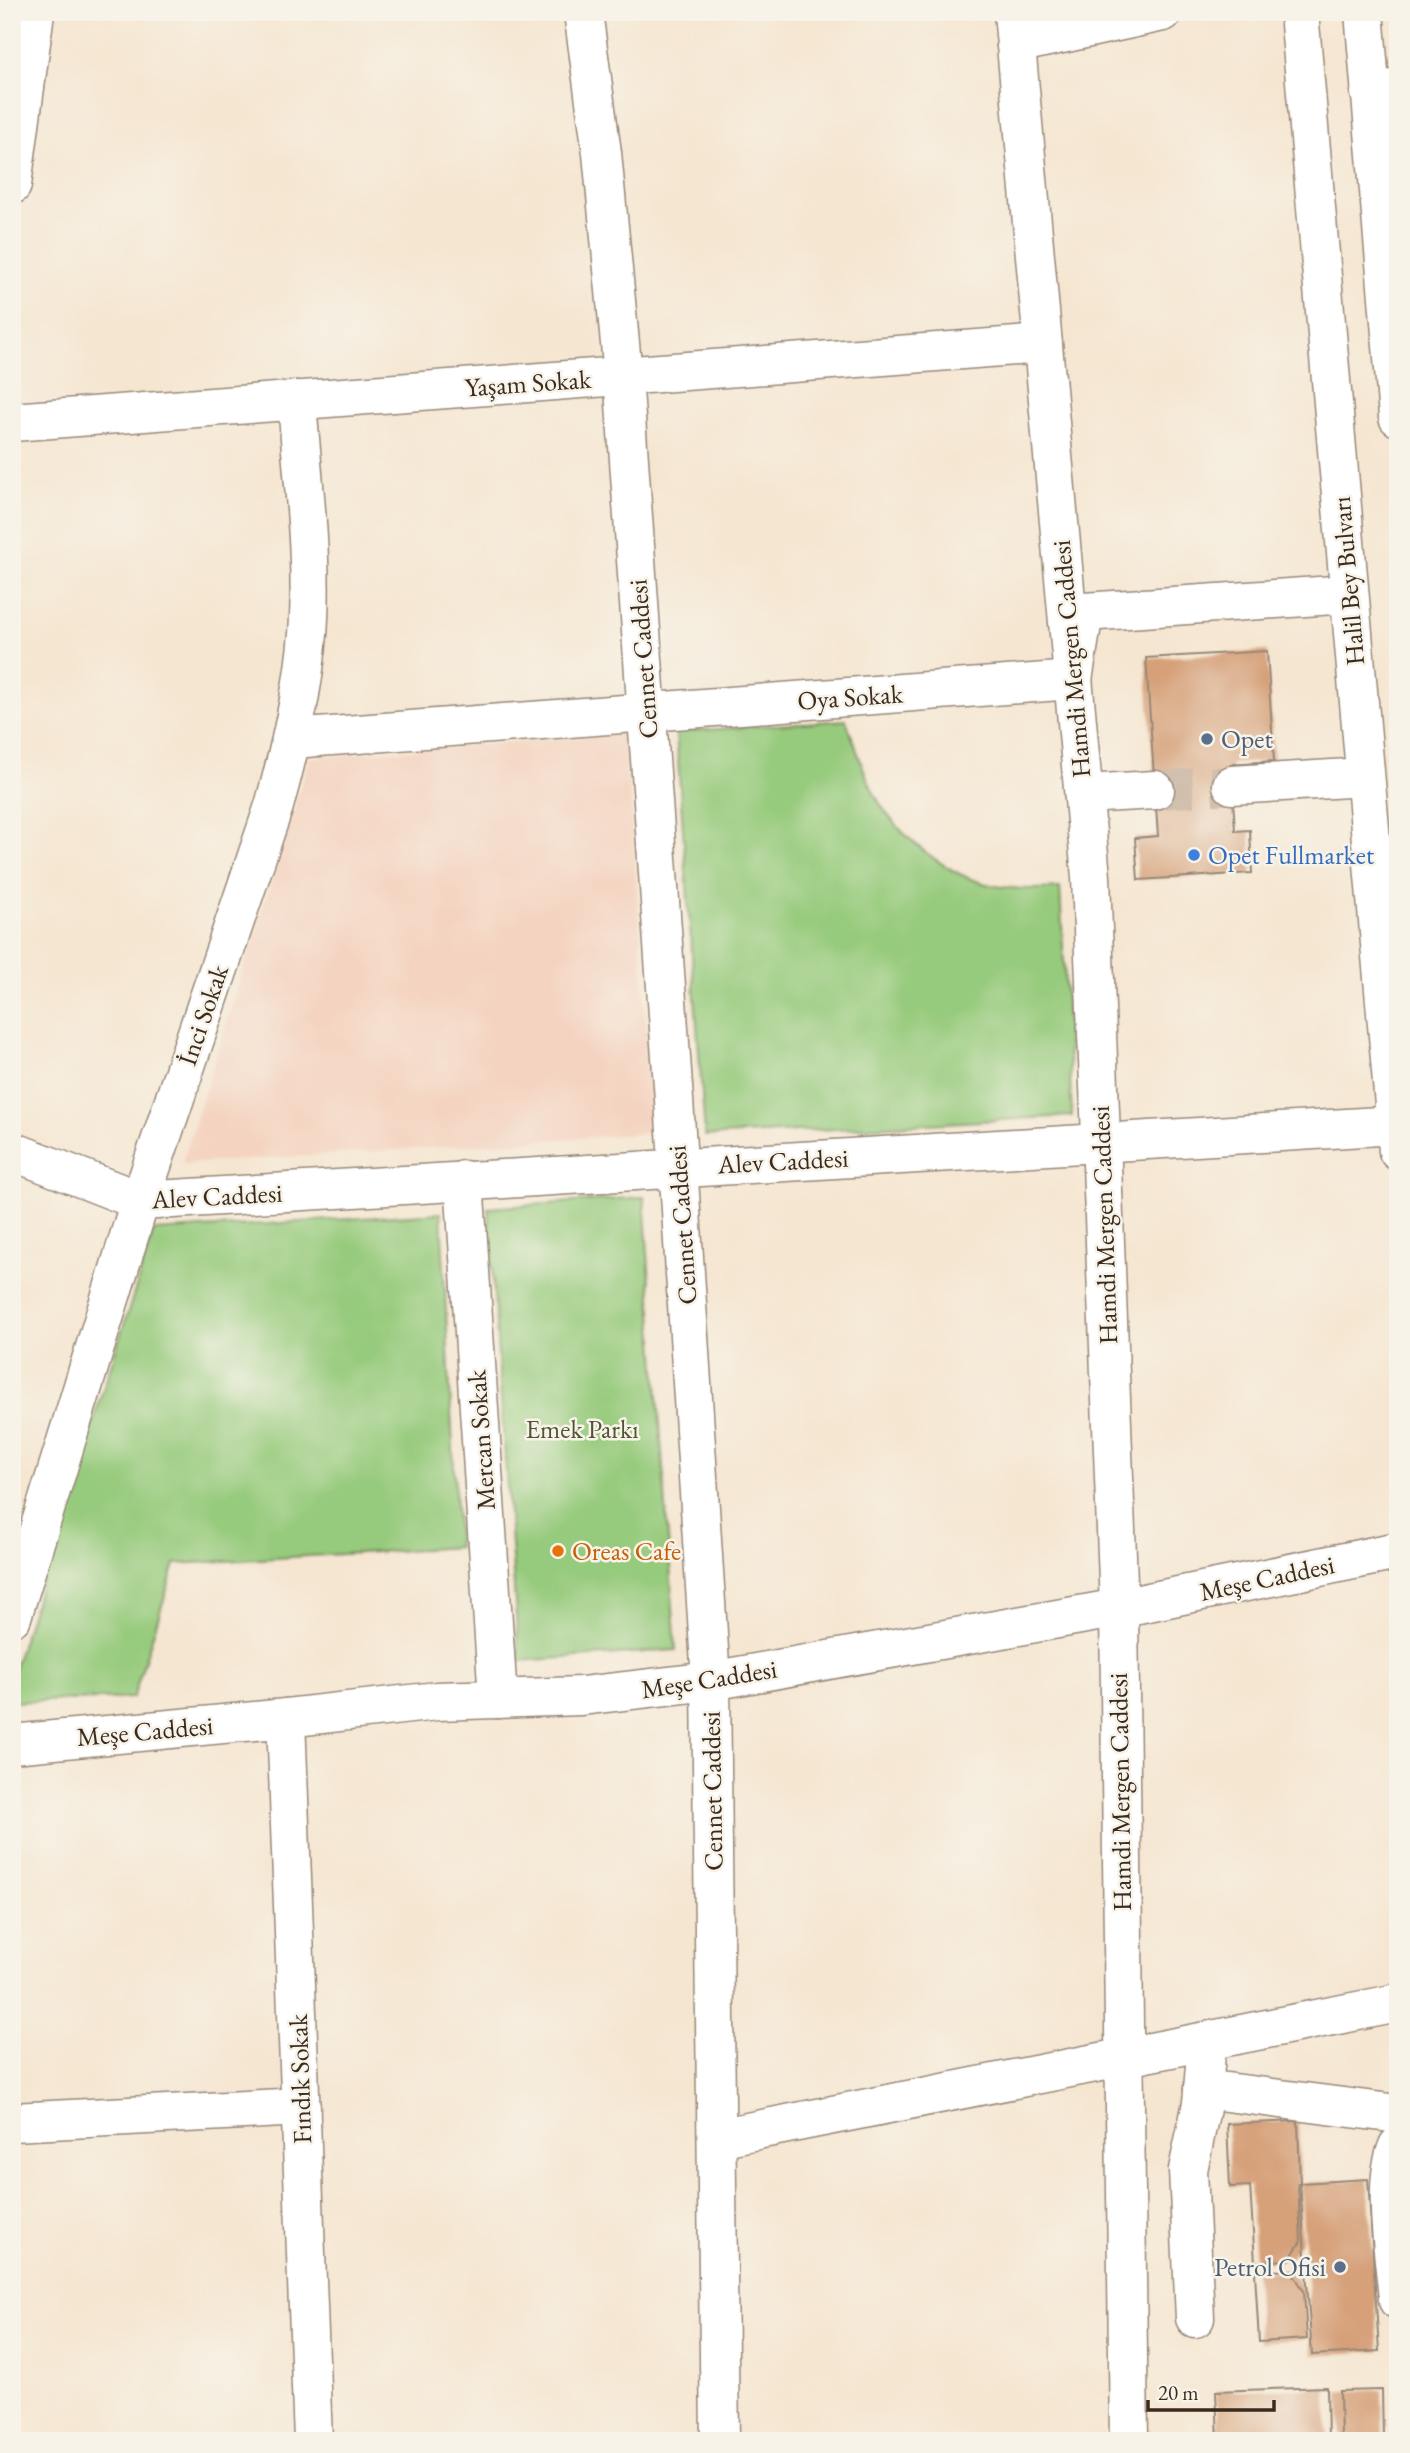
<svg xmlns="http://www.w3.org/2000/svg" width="1410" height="2453" font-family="'EB Garamond',serif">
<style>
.built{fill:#f4d3c0}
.green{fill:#96ca7b;stroke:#687a4c;stroke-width:2}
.building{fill:#d6a079}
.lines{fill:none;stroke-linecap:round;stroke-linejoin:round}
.minor-tunnel{stroke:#d0c0ad;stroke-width:38;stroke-dasharray:38 19;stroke-linecap:butt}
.minor-casing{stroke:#988878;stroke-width:41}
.highway-casing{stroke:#988878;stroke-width:41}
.minor{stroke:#fff;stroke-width:38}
.highway{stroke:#fff;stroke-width:38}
.service-dot{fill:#5c6f8a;stroke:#f7f3e8;stroke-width:2.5}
.shop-dot{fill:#3f7fe0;stroke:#f7f3e8;stroke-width:2.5}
.food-dot{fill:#e8710a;stroke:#f7f3e8;stroke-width:2.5}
.labels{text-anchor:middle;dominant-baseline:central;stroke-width:5;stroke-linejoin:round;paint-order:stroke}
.street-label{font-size:26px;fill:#3b2a1e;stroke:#f7f3e8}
.service-label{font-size:26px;fill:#4e5e75;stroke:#f7f3e8;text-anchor:start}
.shop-label{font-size:26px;fill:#366cbe;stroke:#f7f3e8;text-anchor:start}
.park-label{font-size:26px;fill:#525235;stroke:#f7f3e8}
.food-label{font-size:26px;fill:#c56008;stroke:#f7f3e8;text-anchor:start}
</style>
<rect width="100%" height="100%" fill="#f7f3e8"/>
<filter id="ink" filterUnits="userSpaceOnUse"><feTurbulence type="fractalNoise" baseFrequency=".0143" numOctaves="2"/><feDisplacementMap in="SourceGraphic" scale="14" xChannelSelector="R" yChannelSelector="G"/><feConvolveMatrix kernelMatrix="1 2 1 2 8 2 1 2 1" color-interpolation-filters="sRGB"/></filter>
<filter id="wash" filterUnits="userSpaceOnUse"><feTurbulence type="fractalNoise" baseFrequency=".00686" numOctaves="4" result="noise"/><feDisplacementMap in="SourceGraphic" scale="28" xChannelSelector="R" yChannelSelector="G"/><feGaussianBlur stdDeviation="1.57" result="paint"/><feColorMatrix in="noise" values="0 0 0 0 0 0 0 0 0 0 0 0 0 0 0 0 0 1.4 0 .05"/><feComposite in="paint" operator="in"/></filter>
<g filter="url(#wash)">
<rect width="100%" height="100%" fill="#f5e6d1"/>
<path class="built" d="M 626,734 L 654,1133 L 182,1164 L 310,757 Z"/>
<g class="green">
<path d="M 846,720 C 855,745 863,771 875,795 C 896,835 951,879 996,886 C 1018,890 1039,889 1060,888 L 1072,1116 L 705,1136 L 676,732 Z"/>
<path d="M 644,1197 L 676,1650 L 519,1661 L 488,1208 Z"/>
<path d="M 441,1213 L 458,1547 L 175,1564 L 133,1698 L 12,1702 L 12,1674 L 154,1231 Z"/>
</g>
<g id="blocks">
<g class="building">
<path d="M 1267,651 L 1274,761 L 1231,764 L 1235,831 L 1250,830 L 1252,873 L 1138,880 L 1135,838 L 1158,836 L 1146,658 Z"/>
<path d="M 1298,2121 L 1300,2183 L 1298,2183 L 1301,2241 L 1289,2260 L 1255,2262 L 1250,2186 L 1230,2187 L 1227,2124 Z"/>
<path d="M 1368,2179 L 1379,2351 L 1312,2355 L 1300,2183 Z"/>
<path d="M 1291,2270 L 1304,2291 L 1307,2339 L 1259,2342 L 1255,2272 Z"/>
<path d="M 1327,2387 L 1328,2441 L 1218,2441 L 1216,2391 Z"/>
<path d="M 1382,2390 L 1383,2438 L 1341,2440 L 1340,2391 Z"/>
</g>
</g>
</g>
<g filter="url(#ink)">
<use href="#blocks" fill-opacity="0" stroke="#988878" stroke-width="2"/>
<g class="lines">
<path class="minor-tunnel" d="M 1155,790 L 1232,785"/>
<g class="minor-casing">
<g id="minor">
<path d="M 583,12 L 602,153 L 623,375 L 674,1100 L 711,1681 L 720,2441"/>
<path d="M 1013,12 L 1091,877 L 1119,1608 L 1129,2441"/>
<path d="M 1016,44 L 1163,12"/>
<path d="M 1370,93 L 1398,88"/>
<path d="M 12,185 L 35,12"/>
<path d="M 12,422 L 1043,344"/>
<path d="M 292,739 L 1073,680 L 1084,612 L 1349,594"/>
<path d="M 1232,785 L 1365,777"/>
<path d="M 1084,794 L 1155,790"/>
<path d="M 12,1151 L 140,1201 L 1396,1125"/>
<path d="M 464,1180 L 498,1699"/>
<path d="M 12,1617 L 140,1201 L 274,806 C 290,749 303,693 308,634 C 314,558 302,476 297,400"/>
<path d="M 286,1718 L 313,2441"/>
<path d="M 12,1744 L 286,1718 L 437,1701 L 581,1696 L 711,1681 L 1119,1608 L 1398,1551"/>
<path d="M 1203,2089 L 1398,2114"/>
<path d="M 12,2122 L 301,2107"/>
<path d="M 717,2138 L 1398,2003"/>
<path d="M 1398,2146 C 1381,2184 1395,2258 1398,2300"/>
<path d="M 1195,2318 L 1188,2170 L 1202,2103 L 1207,2041"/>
</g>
</g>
<g class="highway-casing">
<g id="highway">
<path d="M 1299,12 L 1398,1151"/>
<path d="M 1364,12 L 1398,417"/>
</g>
</g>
<use href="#minor" class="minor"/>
<use href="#highway" class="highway"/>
</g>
</g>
<g class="service-dot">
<circle cx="1207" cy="739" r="7"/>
<circle cx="1340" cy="2267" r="7"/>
</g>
<circle class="shop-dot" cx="1194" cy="855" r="7"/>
<circle class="food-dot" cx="558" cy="1551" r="7"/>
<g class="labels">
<g class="street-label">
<text transform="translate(528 383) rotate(-4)">Yaşam Sokak</text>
<text transform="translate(1348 581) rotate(-95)">Halil Bey Bulvarı</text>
<text transform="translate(643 659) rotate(-94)">Cennet Caddesi</text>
<text transform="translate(1071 659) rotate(-95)">Hamdi Mergen Caddesi</text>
<text transform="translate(850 697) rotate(-4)">Oya Sokak</text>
<text transform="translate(203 1015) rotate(-71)">İnci Sokak</text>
<text transform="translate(783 1161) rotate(-3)">Alev Caddesi</text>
<text transform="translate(217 1196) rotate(-3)">Alev Caddesi</text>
<text transform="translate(682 1225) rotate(-94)">Cennet Caddesi</text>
<text transform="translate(1104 1225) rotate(-92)">Hamdi Mergen Caddesi</text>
<text transform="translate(481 1440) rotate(-94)">Mercan Sokak</text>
<text transform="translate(1267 1578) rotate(-12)">Meşe Caddesi</text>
<text transform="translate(709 1679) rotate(-9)">Meşe Caddesi</text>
<text transform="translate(145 1731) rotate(-5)">Meşe Caddesi</text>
<text transform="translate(712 1791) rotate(-91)">Cennet Caddesi</text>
<text transform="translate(1120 1792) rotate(-91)">Hamdi Mergen Caddesi</text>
<text transform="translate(300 2079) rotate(-92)">Fındık Sokak</text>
</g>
<g class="service-label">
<text x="1221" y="739">Opet</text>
<text x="1326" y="2267" text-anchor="end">Petrol Ofisi</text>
</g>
<g class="shop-label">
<text x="1208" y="855">Opet Fullmarket</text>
</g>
<g class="park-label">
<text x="582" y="1429">Emek Parkı</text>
</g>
<g class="food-label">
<text x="572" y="1551">Oreas Cafe</text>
</g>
</g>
<rect width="1410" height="2453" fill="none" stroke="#f7f3e8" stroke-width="42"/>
<path d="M1148 2400v10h126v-10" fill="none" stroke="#3b2a1e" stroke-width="3.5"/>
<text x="1158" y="2400" font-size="21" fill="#3b2a1e" stroke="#f7f3e8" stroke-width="5" paint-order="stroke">20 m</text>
</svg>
